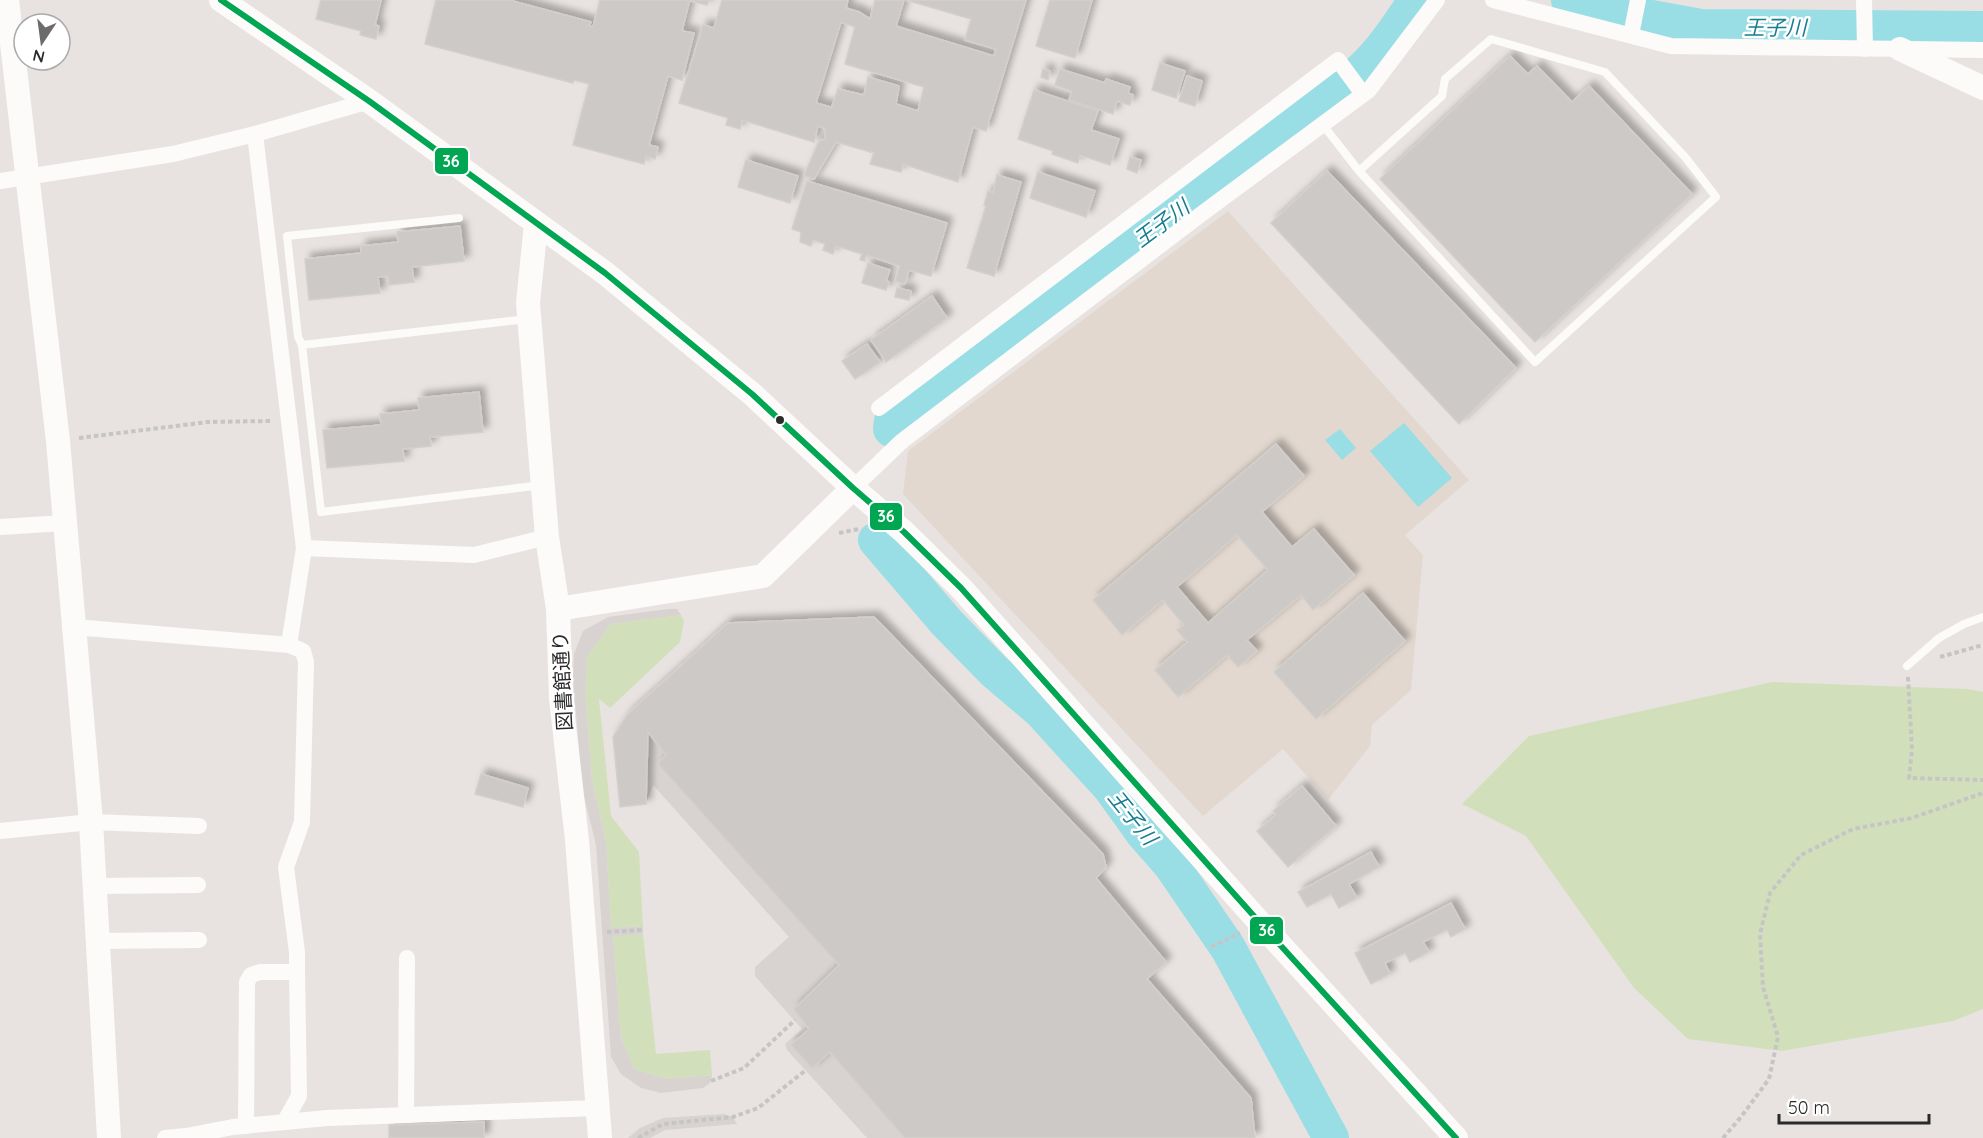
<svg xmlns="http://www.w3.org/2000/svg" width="1983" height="1138" font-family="Quicksand,'Noto Sans JP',sans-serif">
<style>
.education{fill:#e2d8cf}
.green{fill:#d1e0bb}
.plaza{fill:#d8d3d0}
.water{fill:#99dee4}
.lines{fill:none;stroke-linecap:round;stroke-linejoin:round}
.river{stroke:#99dee4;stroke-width:36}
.building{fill:#cdc9c7;stroke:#d3cfcc;stroke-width:1.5;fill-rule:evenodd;filter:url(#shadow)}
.path{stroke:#c6c5c5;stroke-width:4;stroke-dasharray:4.5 3;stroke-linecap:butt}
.lane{stroke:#fcfbfa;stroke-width:8}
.street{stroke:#fcfbfa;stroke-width:16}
.secondary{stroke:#fcfbfa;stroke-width:24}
.bus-1-casing{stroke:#fff;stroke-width:10}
.bus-1{stroke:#00a651;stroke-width:6}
.bus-dot{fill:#2a2a2a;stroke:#fff;stroke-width:2}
.labels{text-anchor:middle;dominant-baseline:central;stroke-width:5;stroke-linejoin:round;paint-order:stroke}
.street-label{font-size:20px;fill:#2a2a2a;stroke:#fff}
.water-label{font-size:21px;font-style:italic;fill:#187d90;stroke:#fff}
.line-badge{stroke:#fff;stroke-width:2}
.badge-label{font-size:16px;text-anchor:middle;font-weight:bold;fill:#fff}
</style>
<defs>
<filter id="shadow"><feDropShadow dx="5.5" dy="-5.5" stdDeviation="3" flood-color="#0004"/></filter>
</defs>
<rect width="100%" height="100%" fill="#e8e3e0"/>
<path class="education" d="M 1228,211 L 1469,480 L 1405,535 L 1423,555 L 1411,690 L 1372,725 L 1370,746 L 1328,800 L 1283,749 L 1203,816 L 903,494 L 908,451 Z"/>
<g class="green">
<path d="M 681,615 L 684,621 L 680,642 L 610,708 L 599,699 L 611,816 L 639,852 L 643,926 L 611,928 L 606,841 L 592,781 L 585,689 L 588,655 L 611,624 Z"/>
<path d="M 1772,682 L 1968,689 L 1983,692 L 1983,1009 L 1953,1021 L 1782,1051 L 1688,1039 L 1634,988 L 1526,836 L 1462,804 L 1529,736 Z"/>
<path d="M 643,934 L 656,1054 L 710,1050 L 712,1075 L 667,1079 L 634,1069 L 621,1037 L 613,937 Z"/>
</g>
<g class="plaza">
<path d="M 668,609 L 677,609 L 681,615 L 611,624 L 588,655 L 585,689 L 592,781 L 606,841 L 611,928 L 643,926 L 643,934 L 613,937 L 621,1037 L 634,1069 L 667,1079 L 712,1075 L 710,1083 L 703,1088 L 661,1093 L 641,1088 L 621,1074 L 611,1057 L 596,845 L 582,788 L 573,676 L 574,654 L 583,631 L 608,617 Z"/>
<path d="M 648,732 L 666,755 L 658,765 L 839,965 L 809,1029 L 791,1046 L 812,1068 L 830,1052 L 905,1138 L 867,1138 L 787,1050 L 785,1044 L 802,1029 L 755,976 L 755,967 L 789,937 L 653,785 L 646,804 Z"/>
<path d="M 724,1114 L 733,1117 L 737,1124 L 665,1130 L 650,1138 L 628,1138 L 640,1128 L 663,1118 Z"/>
</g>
<g class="water">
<path d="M 1404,423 L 1452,478 L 1418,507 L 1370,451 Z"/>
<path d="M 1340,429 L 1356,448 L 1342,460 L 1325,440 Z"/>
</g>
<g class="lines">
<g class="river">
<path d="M 1569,0 L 1608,10 L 1701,27 L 1983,29"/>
<path d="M 891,429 L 892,421 L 1335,91 C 1371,69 1393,35 1416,0"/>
<path d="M 876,540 L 947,623 L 994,671 L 1040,710 L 1111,788 L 1144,834 L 1172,866 L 1228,948 L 1331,1138"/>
</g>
</g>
<g class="building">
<path d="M 321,0 L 381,0 L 375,25 L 379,26 L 376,39 L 360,35 L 361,31 L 316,19 Z"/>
<path d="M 436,0 L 509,0 L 591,22 L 589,26 L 593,27 L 600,0 L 709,0 L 707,5 L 691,1 L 689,3 L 682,31 L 694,33 L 682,80 L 668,76 L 649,145 L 658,147 L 655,159 L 646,156 L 644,164 L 573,145 L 589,84 L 574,80 L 573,83 L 425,44 Z"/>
<path d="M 722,0 L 848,0 L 846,8 L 859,12 L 870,19 L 875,0 L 904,0 L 896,26 L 994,56 L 996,49 L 965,40 L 971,19 L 906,0 L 1026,0 L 986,131 L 973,127 L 958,182 L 903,164 L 901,172 L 870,164 L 874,153 L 836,142 L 814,179 L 804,176 L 819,141 L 825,139 L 825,128 L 818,126 L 814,142 L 742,120 L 740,129 L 726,125 L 728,118 L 679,103 L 703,25 L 714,28 ZM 841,22 L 855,27 L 845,64 L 924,87 L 918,111 L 896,104 L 899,86 L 868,77 L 864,95 L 838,89 L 831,109 L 831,107 L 816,103 Z"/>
<path d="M 1050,0 L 1092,0 L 1075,58 L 1036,46 Z"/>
<path d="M 1510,56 L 1528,74 L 1537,66 L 1572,102 L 1589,86 L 1692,194 L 1535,342 L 1380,179 Z"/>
<path d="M 1160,63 L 1185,71 L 1176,98 L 1152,90 Z"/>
<path d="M 1043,69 L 1050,71 L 1048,80 L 1041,77 Z"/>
<path d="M 1060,69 L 1105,83 L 1106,79 L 1130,87 L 1128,93 L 1133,95 L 1130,105 L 1117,101 L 1113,114 L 1069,100 L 1072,91 L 1055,85 Z"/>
<path d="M 1187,76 L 1202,81 L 1195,106 L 1179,101 Z"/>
<path d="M 1034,90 L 1098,111 L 1091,130 L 1119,139 L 1110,165 L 1080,155 L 1078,163 L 1052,154 L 1053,151 L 1018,139 Z"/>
<path d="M 1130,157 L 1141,160 L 1137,173 L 1127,169 Z"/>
<path d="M 746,160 L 798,176 L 790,203 L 738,187 Z"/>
<path d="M 1327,171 L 1516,368 L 1459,424 L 1271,223 Z"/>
<path d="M 1038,172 L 1095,191 L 1086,217 L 1030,198 Z"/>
<path d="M 997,175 L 1021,182 L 994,276 L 967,268 L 986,206 L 984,205 L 988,191 L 993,193 Z"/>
<path d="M 807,181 L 947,223 L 931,276 L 909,270 L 905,284 L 895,281 L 900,266 L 866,255 L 865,261 L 860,260 L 862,254 L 836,246 L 833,254 L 823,250 L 825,244 L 813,240 L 811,246 L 800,242 L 801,232 L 792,229 Z"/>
<path d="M 460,226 L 464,261 L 412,267 L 414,282 L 389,285 L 388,276 L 378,277 L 380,293 L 309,300 L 305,259 L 361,253 L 361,246 L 398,242 L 397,232 Z"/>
<path d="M 868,263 L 890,270 L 886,281 L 889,282 L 886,290 L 862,283 Z"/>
<path d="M 897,288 L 911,291 L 909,300 L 895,297 Z"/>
<path d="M 932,296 L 947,318 L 886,362 L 871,340 Z"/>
<path d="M 867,344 L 880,362 L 855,379 L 842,361 Z"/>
<path d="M 479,392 L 483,432 L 430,437 L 431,446 L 403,449 L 404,461 L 327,468 L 323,430 L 381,425 L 380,414 L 419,410 L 418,398 Z"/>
<path d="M 1276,444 L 1304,476 L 1262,512 L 1292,547 L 1314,529 L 1354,575 L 1313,610 L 1301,595 L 1247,640 L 1257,651 L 1238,667 L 1227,655 L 1178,697 L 1155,670 L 1187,642 L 1177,630 L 1184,625 L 1163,600 L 1122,635 L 1093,600 ZM 1237,535 L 1268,570 L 1208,623 L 1177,587 Z"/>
<path d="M 1363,593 L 1405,641 L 1316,719 L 1274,672 Z"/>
<path d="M 874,617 L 1103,854 L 1106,867 L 1096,878 L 1166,962 L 1147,979 L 1251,1098 L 1255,1138 L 905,1138 L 830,1052 L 812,1068 L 791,1045 L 809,1029 L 794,1009 L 839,965 L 658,764 L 666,755 L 648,732 L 646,804 L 620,807 L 613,737 L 628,714 L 728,623 Z"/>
<path d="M 481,774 L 528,788 L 523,807 L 475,794 Z"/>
<path d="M 1302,786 L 1336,826 L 1288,867 L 1257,831 L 1276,815 L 1273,811 Z"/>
<path d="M 1371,852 L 1379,867 L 1349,884 L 1357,898 L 1339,908 L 1331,894 L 1307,907 L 1298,892 Z"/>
<path d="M 1451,903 L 1465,929 L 1451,937 L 1447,930 L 1423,942 L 1429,952 L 1410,962 L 1405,953 L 1385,963 L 1390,974 L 1371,984 L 1355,953 Z"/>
<path d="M 484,1122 L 484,1138 L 389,1138 L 389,1125 Z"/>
</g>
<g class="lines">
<g class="path">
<path d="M 79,438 L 208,422 L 271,421"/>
<path d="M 839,533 L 859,529"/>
<path d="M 1940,657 L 1983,645"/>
<path d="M 1908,677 L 1912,750 L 1909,778 L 1983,780"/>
<path d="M 607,932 L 643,930"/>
<path d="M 1211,947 L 1240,933"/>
<path d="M 711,1081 L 744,1068 L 795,1020"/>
<path d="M 638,1138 L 663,1124 L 733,1117 L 758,1108 L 806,1070"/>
<path d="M 1723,1138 L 1741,1117 L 1769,1079 L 1778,1037 L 1763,987 L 1760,934 L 1770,893 L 1801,855 L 1853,829 L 1912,818 L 1983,793"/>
</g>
<g class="lane">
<path d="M 1323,125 L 1359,171 L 1535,362 L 1716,197 L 1686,158 L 1605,72 L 1491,39 L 1445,79 L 1442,96 L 1359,171"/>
<path d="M 527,319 L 302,345 L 321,512 L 542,485"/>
<path d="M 302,345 L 298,337 L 287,236 L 459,218"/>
<path d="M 1907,666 L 1939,638 L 1964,624 L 1983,617"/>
</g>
<g class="street">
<path d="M 1493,0 L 1671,46 L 1983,50"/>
<path d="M 1864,0 L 1865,49"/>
<path d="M 1631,35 L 1638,0"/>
<path d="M 255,134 L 369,101"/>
<path d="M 0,181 L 173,154 L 255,134 L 304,548 L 289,645"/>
<path d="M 879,408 L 1338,60 L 1363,94"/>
<path d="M 853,488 L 902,441 L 1204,212 L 1369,90 L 1437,0"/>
<path d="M 0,527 L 64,523"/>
<path d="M 304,548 L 474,555 L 547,537"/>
<path d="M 74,627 L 289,645 L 303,651 L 306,662 L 302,822 L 286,867 L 297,952 L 297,972"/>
<path d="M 0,831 L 91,822 L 199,826"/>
<path d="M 96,886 L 198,885"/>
<path d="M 99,941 L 199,940"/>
<path d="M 406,1114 L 407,958"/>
<path d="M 246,1126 L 247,982 L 251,975 L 260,972 L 297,972 L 299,1096 L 285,1121"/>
<path d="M 165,1138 L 186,1136 L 233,1127 L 327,1118 L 597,1108"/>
</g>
<g class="secondary">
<path d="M 7,0 L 58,441 L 91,822 L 109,1138"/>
<path d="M 221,0 L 369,101 L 605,273 L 752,394 L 853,488 L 904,532 L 961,588 L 1261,924 L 1456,1138"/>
<path d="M 1900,49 L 1983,88"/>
<path d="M 536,224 L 528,303 L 547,537 L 558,609 L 561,699 L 577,840 L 600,1138"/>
<path d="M 558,609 L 763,576 L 853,488"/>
</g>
<g class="bus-1-casing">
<path id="bus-1" d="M 221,0 L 369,101 L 605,273 L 752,394 L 853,488 L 904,532 L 961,588 L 1261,924 L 1456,1138"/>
</g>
<use href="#bus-1" class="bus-1"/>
</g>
<circle class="bus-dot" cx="780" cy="420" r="5"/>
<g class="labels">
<g class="street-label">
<text transform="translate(562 681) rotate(-93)">図書館通り</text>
</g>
<g class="water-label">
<text x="1775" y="27">王子川</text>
<text transform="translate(1161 223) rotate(-37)">王子川</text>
<text transform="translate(1133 817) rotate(51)">王子川</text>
</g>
</g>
<g class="line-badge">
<rect x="434" y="147" width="35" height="28" rx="6" fill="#00a651"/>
<rect x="869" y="502" width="34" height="29" rx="6" fill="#00a651"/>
<rect x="1249" y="916" width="35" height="29" rx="6" fill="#00a651"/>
</g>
<g class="badge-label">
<text x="451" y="167">36</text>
<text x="886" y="522">36</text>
<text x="1267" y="936">36</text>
</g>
<g transform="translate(42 42) rotate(193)"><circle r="28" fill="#ffffff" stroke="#aaaaaa" stroke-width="1.5"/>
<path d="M0-4.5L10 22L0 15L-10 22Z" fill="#6c6b6a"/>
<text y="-9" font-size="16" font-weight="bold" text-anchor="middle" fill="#2a2a2a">N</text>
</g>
<path d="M1779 1114v9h150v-9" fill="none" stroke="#2a2a2a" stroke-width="3"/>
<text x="1788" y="1114" font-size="18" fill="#2a2a2a" stroke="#ffffff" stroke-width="4.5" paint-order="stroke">50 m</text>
</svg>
